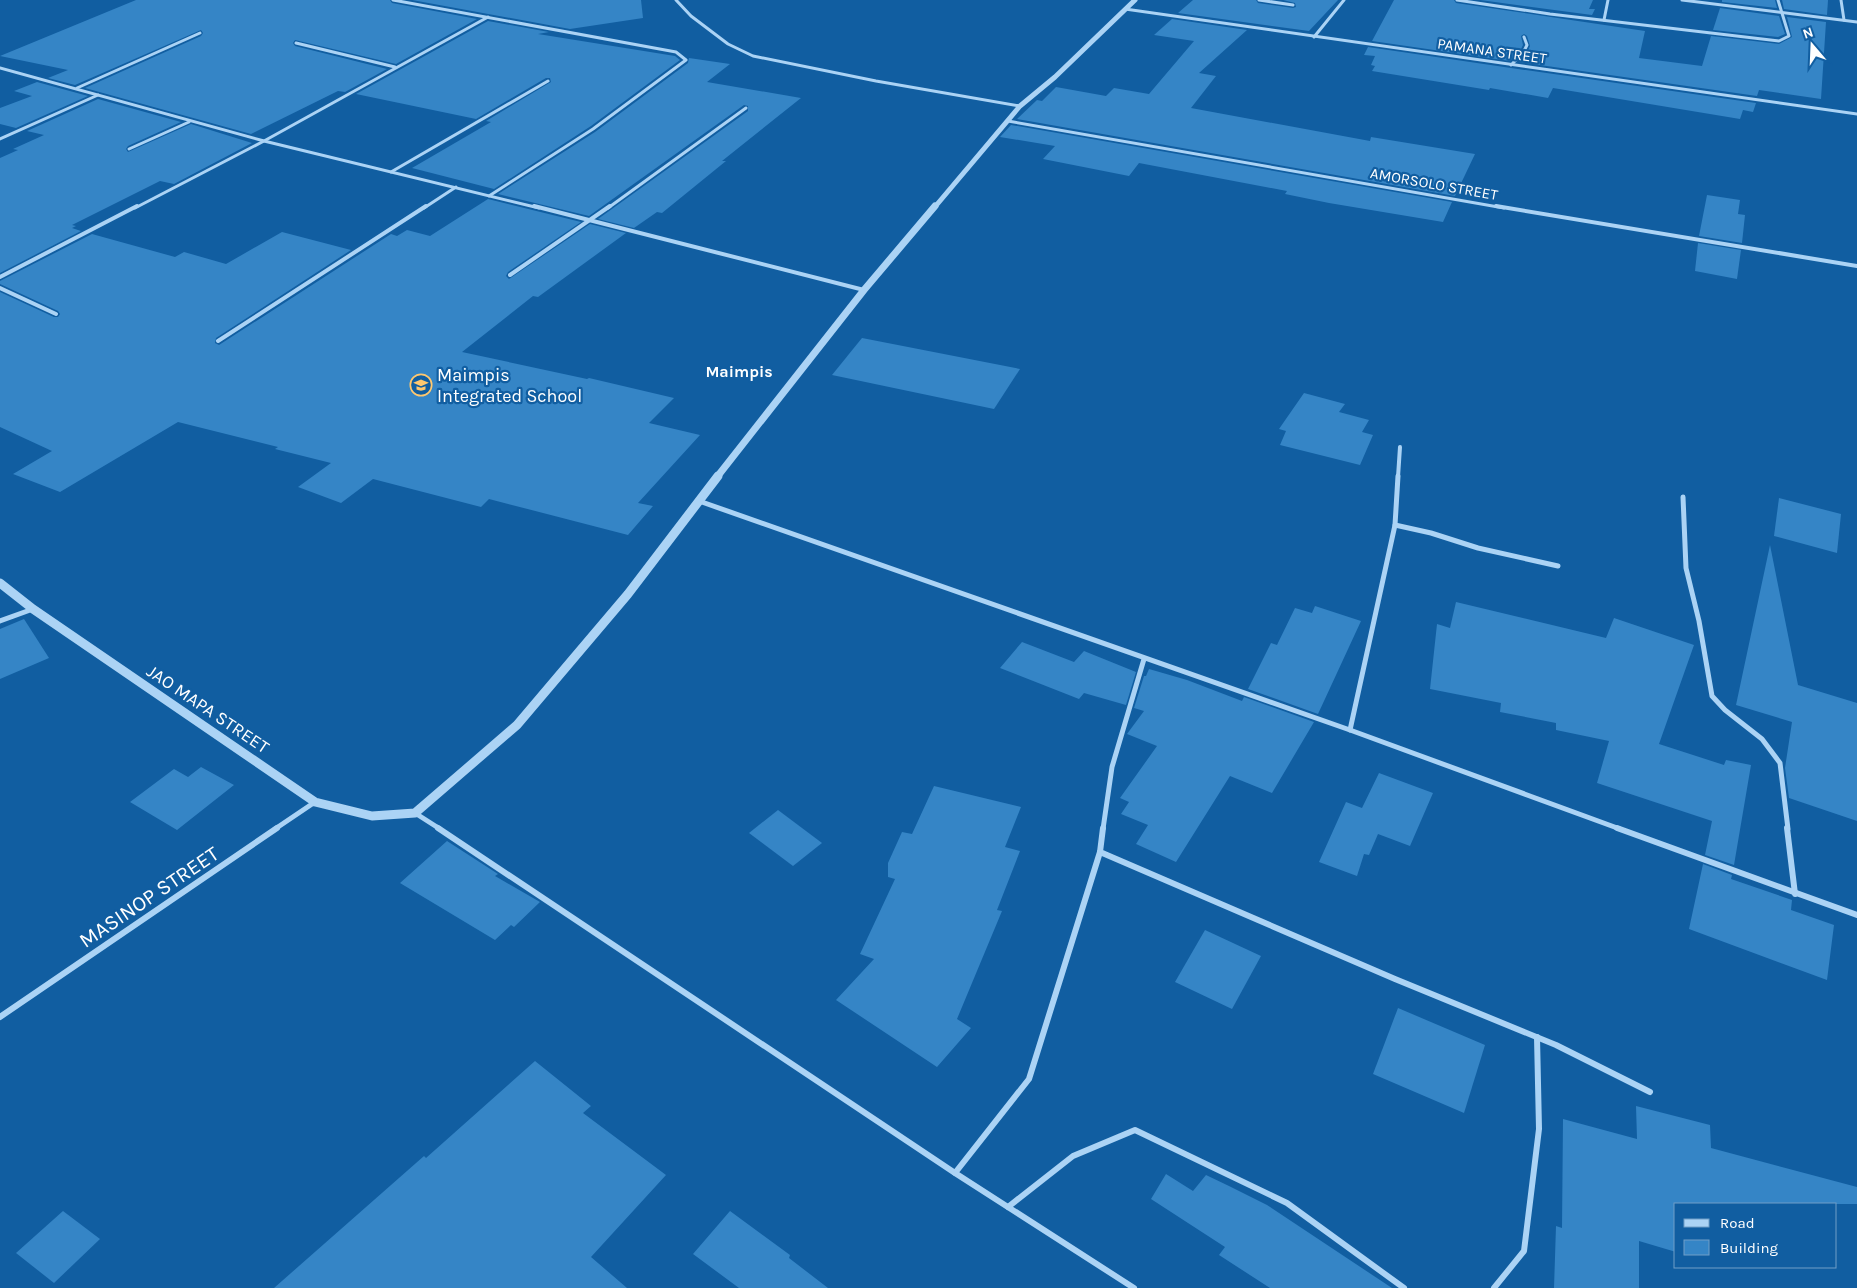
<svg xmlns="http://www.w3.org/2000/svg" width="1857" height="1288" font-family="Karla,sans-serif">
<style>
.building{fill:#3585c6}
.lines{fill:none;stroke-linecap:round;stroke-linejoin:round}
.minor-far3{stroke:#abd3f5;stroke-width:3}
.minor-far2{stroke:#abd3f5;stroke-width:4}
.minor-far1{stroke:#abd3f5;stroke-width:5}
.minor{stroke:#abd3f5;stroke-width:6}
.tertiary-far2{stroke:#abd3f5;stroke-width:5}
.tertiary-far1{stroke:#abd3f5;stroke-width:7}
.tertiary{stroke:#abd3f5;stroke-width:9}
.labels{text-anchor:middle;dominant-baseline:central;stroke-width:4.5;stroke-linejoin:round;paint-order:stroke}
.far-street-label{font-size:15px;fill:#fff;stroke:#115ea1}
.far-quarter-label{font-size:16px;font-weight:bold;fill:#fff;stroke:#115ea1}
.poi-label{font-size:18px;fill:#fff;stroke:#115ea1;text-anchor:start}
.street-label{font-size:18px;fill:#fff;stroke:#115ea1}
.near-street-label{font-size:21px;fill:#fff;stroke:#115ea1}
</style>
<rect width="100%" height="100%" fill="#115ea1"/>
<g class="building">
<path d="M 136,0 L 390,0 L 392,3 L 477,19 L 396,64 L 295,40 L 293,43 L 295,46 L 387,69 L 345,92 L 338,91 L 251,134 L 85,88 L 201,36 L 203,33 L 201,30 L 75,85 L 48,78 L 68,70 L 0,56 Z"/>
<path d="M 412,0 L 641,0 L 643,18 L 570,29 Z"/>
<path d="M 1193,0 L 1256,0 L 1258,3 L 1293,8 L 1296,7 L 1295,3 L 1283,0 L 1338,0 L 1309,31 L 1178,13 Z"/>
<path d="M 1394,0 L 1454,0 L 1456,3 L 1645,31 L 1639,58 L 1702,66 L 1711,36 L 1779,44 L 1792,37 L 1787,17 L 1826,22 L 1821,99 L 1759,90 L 1757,96 L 1519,62 L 1526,55 L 1530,46 L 1527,36 L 1524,34 L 1521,36 L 1523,45 L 1520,51 L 1510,61 L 1372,41 Z"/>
<path d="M 1480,0 L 1593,0 L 1589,9 L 1595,9 L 1592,15 Z"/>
<path d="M 1722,0 L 1775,0 L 1777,8 L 1722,2 Z"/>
<path d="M 1782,0 L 1828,0 L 1827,15 L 1784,9 Z"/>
<path d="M 1720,8 L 1779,16 L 1785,34 L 1778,37 L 1713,30 Z"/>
<path d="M 1172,19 L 1247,30 L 1199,73 L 1216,76 L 1191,108 L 1370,141 L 1371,137 L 1475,154 L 1455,196 L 1017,119 L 1037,100 L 1042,101 L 1056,87 L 1106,96 L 1114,88 L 1149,94 L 1194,41 L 1154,35 Z"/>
<path d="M 488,21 L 549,32 L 538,34 L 675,56 L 680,60 L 591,126 L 494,189 L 412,168 L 491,122 L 486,121 L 551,82 L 550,78 L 546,78 L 476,119 L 356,94 Z"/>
<path d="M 1368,47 L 1511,68 L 1756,103 L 1753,112 L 1743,110 L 1740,119 L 1553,88 L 1548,98 L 1490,88 L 1489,90 L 1372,71 L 1375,66 L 1371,65 L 1375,56 L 1364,55 Z"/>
<path d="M 689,58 L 730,64 L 707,82 L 801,98 L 722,161 L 726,161 L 662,213 L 657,212 L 634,228 L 598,219 L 748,111 L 748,106 L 744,105 L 589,216 L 498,194 L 595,132 L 688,63 Z"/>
<path d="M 37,82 L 88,96 L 16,128 L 0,124 L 0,108 L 32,96 L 14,91 Z"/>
<path d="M 98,99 L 181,122 L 128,146 L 126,149 L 128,152 L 191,124 L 252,143 L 174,184 L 160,181 L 72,225 L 76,226 L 72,228 L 81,231 L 0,273 L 0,158 L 18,150 L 13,149 L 44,135 L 27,131 Z"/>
<path d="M 1011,125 L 1452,202 L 1443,222 L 1329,203 L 1285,194 L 1287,191 L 1139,163 L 1129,176 L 1043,159 L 1055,146 L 1000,137 Z"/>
<path d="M 1707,195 L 1740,200 L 1738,214 L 1745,215 L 1742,243 L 1699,236 Z"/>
<path d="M 488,199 L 581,222 L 508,272 L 506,276 L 509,279 L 590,224 L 626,233 L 538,297 L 533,296 L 462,352 L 587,379 L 589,378 L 674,398 L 649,423 L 700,435 L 638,503 L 653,506 L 628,535 L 489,499 L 481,507 L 373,479 L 341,503 L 298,487 L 331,463 L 275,449 L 278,447 L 178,422 L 60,492 L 13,474 L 52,451 L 0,427 L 0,292 L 54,317 L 58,317 L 60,314 L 58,311 L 0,284 L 0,281 L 92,234 L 175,257 L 184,252 L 226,264 L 282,232 L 351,250 L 216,338 L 215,343 L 219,345 L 391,234 L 397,236 L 407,230 L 430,236 Z"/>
<path d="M 1698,243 L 1741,250 L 1737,279 L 1695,271 Z"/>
<path d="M 862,338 L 1020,369 L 994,409 L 832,375 Z"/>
<path d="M 1304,393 L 1345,404 L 1339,412 L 1369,420 L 1362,432 L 1373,435 L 1360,465 L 1280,445 L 1286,431 L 1279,429 Z"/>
<path d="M 1779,498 L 1841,514 L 1837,553 L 1774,536 Z"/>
<path d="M 1770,545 L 1798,685 L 1857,703 L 1857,821 L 1789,798 L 1785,768 L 1792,722 L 1736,705 Z"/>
<path d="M 1456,602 L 1606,638 L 1614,618 L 1694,645 L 1659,744 L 1724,765 L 1726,760 L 1751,765 L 1734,865 L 1705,855 L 1712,821 L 1597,783 L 1609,741 L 1556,730 L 1556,723 L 1500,712 L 1501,703 L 1430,689 L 1437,624 L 1450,628 Z"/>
<path d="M 1315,606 L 1361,621 L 1318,714 L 1248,689 L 1271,643 L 1277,645 L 1295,608 L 1312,613 Z"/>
<path d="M 24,619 L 49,658 L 0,679 L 0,629 Z"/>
<path d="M 1022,642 L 1074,662 L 1084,651 L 1136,672 L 1126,705 L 1084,693 L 1079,699 L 1000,668 Z"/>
<path d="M 1149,669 L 1187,680 L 1242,701 L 1244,697 L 1314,722 L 1272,793 L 1230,776 L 1176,862 L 1136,844 L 1148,825 L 1121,814 L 1129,802 L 1120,798 L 1157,746 L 1127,734 L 1144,711 L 1134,708 L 1144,676 L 1146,676 Z"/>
<path d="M 201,767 L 234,785 L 177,830 L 130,802 L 174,769 L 188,777 Z"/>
<path d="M 1379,773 L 1433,793 L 1410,846 L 1378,834 L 1369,855 L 1364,854 L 1357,876 L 1319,862 L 1346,802 L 1362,808 Z"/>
<path d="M 934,786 L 1021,807 L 1005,847 L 1020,851 L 997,910 L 1002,911 L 957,1019 L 971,1028 L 937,1067 L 836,1000 L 874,959 L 860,954 L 895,879 L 888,877 L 888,863 L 902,832 L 912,834 Z"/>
<path d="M 778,810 L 822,843 L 793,866 L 749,833 Z"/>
<path d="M 447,841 L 498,874 L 495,876 L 540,902 L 514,927 L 511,925 L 495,940 L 400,883 Z"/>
<path d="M 1703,864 L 1732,875 L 1731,879 L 1792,900 L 1791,910 L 1834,925 L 1827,980 L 1689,929 Z"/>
<path d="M 1205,930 L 1261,956 L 1232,1009 L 1175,982 Z"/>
<path d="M 1398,1008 L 1485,1045 L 1464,1113 L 1373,1074 Z"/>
<path d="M 535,1061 L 591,1106 L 583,1113 L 666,1175 L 591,1257 L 627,1288 L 274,1288 L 424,1156 L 426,1158 Z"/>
<path d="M 1636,1106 L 1710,1125 L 1711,1148 L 1857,1187 L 1857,1204 L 1676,1204 L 1676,1252 L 1639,1241 L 1639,1288 L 1554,1288 L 1556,1226 L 1562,1228 L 1563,1119 L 1637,1139 Z"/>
<path d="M 1166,1174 L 1193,1191 L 1206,1175 L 1229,1186 L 1267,1205 L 1392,1288 L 1270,1288 L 1219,1255 L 1225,1247 L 1151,1199 Z"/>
<path d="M 63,1211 L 100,1239 L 54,1283 L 16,1253 Z"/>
<path d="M 730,1211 L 790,1255 L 789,1258 L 828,1288 L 739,1288 L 693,1254 Z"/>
</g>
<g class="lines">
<g class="minor-far3">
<path d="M 393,0 L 676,52 L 686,60 L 593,129 L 489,196"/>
<path d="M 676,0 L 691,16 L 728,44 L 753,56 L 876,81 L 1020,106"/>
<path d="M 1259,0 L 1293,5"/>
<path d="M 1457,0 L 1550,14 L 1779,41 L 1789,36 L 1778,0"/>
<path d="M 1682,0 L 1857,22"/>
<path d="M 1841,0 L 1844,20"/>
<path d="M 1125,9 L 1857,114"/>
<path d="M 1604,20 L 1608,0"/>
<path d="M 1314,37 L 1344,0"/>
<path d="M 296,43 L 395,67"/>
<path d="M 1511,65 L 1523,53 L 1527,45 L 1524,37"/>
<path d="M 0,68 L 264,141 L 539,208"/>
<path d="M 77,88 L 200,33"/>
<path d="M 1008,121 L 1504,208"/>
<path d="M 0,139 L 98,95"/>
<path d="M 129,149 L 189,122"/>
<path d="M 391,172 L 548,81"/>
<path d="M 135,208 L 264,141 L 488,17"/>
<path d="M 424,208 L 456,187"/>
<path d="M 608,208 L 746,108"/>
</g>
<g class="minor-far2">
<path d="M 534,206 L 864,290"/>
<path d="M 1496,206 L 1857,266"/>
<path d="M 510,275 L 610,206"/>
<path d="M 0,277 L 137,206"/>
<path d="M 0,288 L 56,314"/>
<path d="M 218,341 L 426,206"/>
<path d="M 1398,477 L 1400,447"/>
</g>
<g class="minor-far1">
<path d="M 1683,497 L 1686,568 L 1699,621 L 1712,696 L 1725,710 L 1762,739 L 1780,763 L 1788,829"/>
<path d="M 699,501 L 1350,730 L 1620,829"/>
<path d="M 1395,525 L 1431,533 L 1478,548 L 1558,566"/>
<path d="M 0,621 L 33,609"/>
<path d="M 1350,730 L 1395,525 L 1398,476"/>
<path d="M 415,813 L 440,829"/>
<path d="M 275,829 L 315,802"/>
<path d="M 1103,829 L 1112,767 L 1144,659"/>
</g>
<g class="minor">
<path d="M 438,828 L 955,1173 L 1134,1288"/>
<path d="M 1103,828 L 1100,852 L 1395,979 L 1556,1045 L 1650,1092"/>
<path d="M 1617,828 L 1857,915"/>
<path d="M 1787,828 L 1795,894"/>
<path d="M 0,1017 L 277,828"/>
<path d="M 955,1173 L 1029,1079 L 1100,852"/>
<path d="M 1008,1207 L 1073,1156 L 1135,1130 L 1287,1203 L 1404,1288"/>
<path d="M 1494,1288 L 1524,1251 L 1539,1129 L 1537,1037"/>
</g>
<path class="tertiary-far2" d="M 934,208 L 1020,106 L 1055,77 L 1135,0"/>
<path class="tertiary-far1" d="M 717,477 L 864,290 L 935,206"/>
<path class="tertiary" d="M 0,583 L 33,609 L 315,802 L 372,816 L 415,813 L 517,725 L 628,594 L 718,476"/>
</g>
<defs>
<g id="school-ring" transform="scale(1.125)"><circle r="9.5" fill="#115ea1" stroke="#ffc86f" stroke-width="1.5"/><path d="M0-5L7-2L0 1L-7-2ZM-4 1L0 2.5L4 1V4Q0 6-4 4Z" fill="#ffc86f"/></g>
</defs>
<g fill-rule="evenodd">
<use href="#school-ring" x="421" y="385"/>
</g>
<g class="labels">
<g class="far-street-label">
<text transform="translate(1492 51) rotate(8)">PAMANA STREET</text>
<text transform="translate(1434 184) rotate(10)">AMORSOLO STREET</text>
</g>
<g class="far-quarter-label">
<text x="739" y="371">Maimpis</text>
</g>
<g class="poi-label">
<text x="437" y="375">Maimpis<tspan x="437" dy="21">Integrated School</tspan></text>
</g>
<g class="street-label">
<text transform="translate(208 709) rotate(34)">JAO MAPA STREET</text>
</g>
<g class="near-street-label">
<text transform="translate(149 897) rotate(-34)">MASINOP STREET</text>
</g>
</g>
<rect x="1674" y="1203" width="162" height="65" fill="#115ea1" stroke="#709ec7"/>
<rect x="1684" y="1219" width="25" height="8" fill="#abd3f5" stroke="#709ec7"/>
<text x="1720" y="1228" font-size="15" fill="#ffffff">Road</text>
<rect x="1684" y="1240" width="25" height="15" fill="#3585c6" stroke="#709ec7"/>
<text x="1720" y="1253" font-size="15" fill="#ffffff">Building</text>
<g transform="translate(1812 45) rotate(341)" stroke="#115ea1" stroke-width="4" paint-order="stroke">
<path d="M0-4L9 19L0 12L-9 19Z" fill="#ffffff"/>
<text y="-8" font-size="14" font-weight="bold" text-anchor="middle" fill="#ffffff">N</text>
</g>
</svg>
